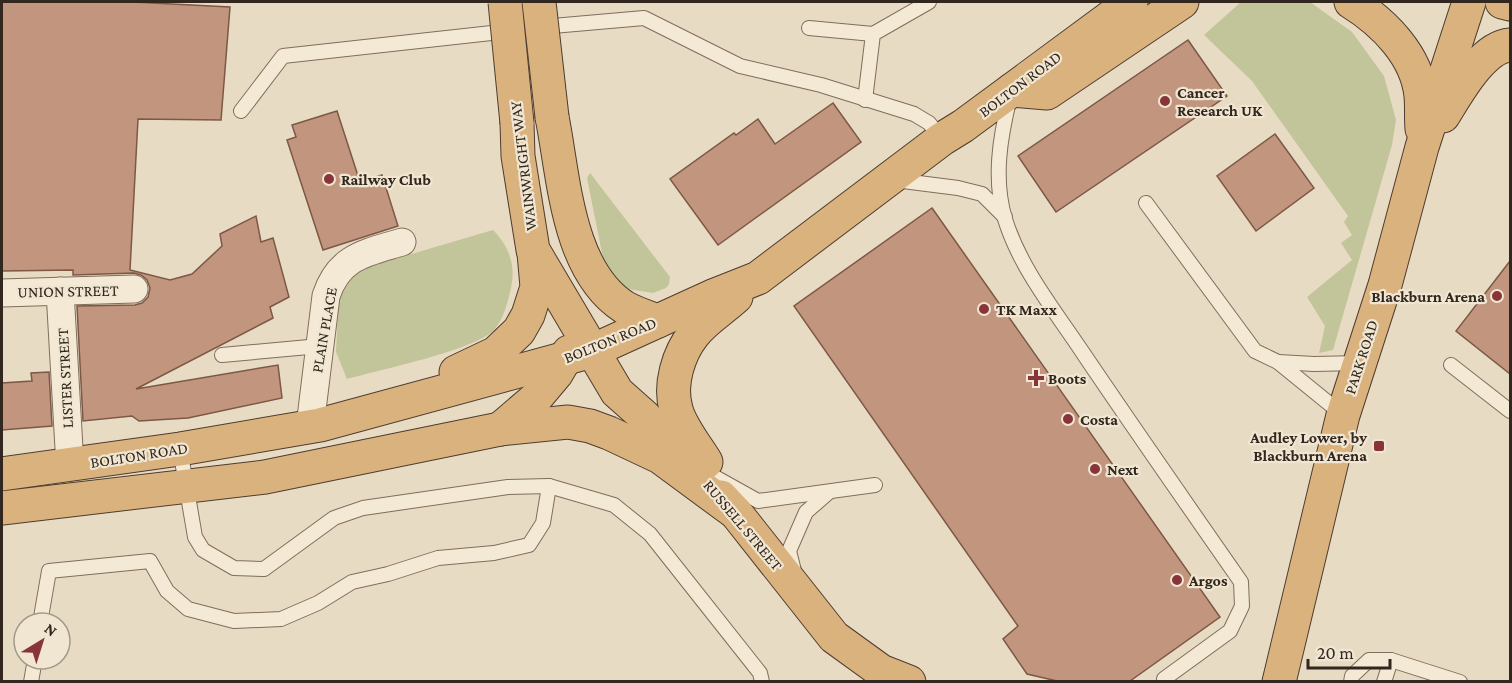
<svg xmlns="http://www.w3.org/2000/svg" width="1512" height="683" font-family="'Crimson Pro',serif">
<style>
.green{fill:#c2c499}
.building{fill:#c2967e;stroke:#7c5845;stroke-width:1.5}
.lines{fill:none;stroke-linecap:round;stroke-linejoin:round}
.service-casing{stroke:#806d5c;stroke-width:16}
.minor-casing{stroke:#806d5c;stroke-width:29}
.trunk-casing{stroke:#4e3c30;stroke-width:35}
.service{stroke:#f4e9d5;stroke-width:14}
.minor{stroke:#f4e9d5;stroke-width:27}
.trunk{stroke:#dab27e;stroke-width:33}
.trunk-bridge-casing{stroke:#4e3c30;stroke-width:35;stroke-linecap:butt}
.trunk-bridge{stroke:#dab27e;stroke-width:33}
.poi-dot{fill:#883439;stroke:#f0e6d2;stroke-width:2}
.labels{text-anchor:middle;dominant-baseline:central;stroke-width:4.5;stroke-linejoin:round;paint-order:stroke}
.street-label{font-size:16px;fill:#32271e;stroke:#f0e6d2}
.poi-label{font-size:16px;font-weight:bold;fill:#32271e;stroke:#f0e6d2;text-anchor:start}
</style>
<rect width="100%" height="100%" fill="#e8dbc3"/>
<g class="green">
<path d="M 1241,2 L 1310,2 L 1352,32 L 1384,76 L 1396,120 L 1392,145 L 1333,350 L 1319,353 L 1325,326 L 1307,297 L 1352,260 L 1341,243 L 1352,235 L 1344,222 L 1348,216 L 1252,81 L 1204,35 Z"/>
<path d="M 590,173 L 670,277 L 669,284 L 666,288 L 653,293 L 628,289 L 605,268 L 587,178 Z"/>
<path d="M 493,230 C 509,246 516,265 511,288 C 508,301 504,319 494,330 C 475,350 379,370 347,379 L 336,352 L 339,291 L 354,271 Z"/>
</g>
<g class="building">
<path d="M 2,2 L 133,2 L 230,7 L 221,120 L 138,119 L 130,270 L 170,280 L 192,274 L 222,246 L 220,234 L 256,216 L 261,242 L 273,238 L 289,297 L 270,307 L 273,318 L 136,389 L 278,365 L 282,398 L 188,418 L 139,421 L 132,416 L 83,421 L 77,306 L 135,305 L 142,303 L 148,297 L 150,288 L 147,280 L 141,275 L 134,273 L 73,275 L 73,270 L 2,271 Z"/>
<path d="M 1188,40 L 1227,96 L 1056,212 L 1018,156 Z"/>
<path d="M 833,103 L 861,142 L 718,245 L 670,179 L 734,133 L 736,135 L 758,119 L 775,144 Z"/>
<path d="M 337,111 L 360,182 L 382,175 L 398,226 L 323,250 L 287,140 L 296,137 L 292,125 Z"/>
<path d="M 1275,134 L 1314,188 L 1256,231 L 1217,176 Z"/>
<path d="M 932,208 L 1220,617 L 1130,681 L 1057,681 L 1027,674 L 1003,639 L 1018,626 L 794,306 Z"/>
<path d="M 1510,261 L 1510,374 L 1456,331 Z"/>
<path d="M 49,372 L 52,426 L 2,430 L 2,383 L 32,381 L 31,373 Z"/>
</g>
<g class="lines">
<g class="service-casing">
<g id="service">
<path d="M 541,27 L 644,18 L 740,66 L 821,85 L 914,114 L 929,123 L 942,139"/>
<path d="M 809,28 L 873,34"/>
<path d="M 1010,97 C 1000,137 993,179 1005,219 C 1020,268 1055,311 1083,353 C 1135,430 1188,506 1241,582 L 1242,606 L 1230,631 L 1164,679"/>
<path d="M 865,100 L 873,34 L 929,2"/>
<path d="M 241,111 L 283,56 L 510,31"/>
<path d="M 895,180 L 958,188 L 982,194 L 1005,217"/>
<path d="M 1146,203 L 1255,351 L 1278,362 L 1342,414"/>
<path d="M 222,355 L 320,346"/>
<path d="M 1278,362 L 1314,364 L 1359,363"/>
<path d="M 1451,365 L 1510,411"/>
<path d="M 180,449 L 195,537 L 203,550 L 234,568 L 264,569 L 334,518 L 363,508 L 508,487 L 549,486 L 614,505 L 650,534 L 760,673 L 762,682"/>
<path d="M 715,477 L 758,501 L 875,485"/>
<path d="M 794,571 L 789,551 L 806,512 L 829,492"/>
<path d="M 40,623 L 49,571 L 150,561 L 167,591 L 188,609 L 234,621 L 281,619 L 318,603 L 352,582 L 388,574 L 438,558 L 494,553 L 529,545 L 543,523 L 549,486"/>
<path d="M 31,682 L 35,659"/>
<path d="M 1351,682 L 1352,676 L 1369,660 L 1391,660 L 1460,682"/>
<path d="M 1384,682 L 1391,660"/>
</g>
</g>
<g class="minor-casing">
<g id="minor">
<path d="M 60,291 L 70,466"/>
<path d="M 2,293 L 134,289"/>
<path d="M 310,426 L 326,296 C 339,256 366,253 402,242"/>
</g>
</g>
<g class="trunk-casing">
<g id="trunk">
<path d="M 1351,2 C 1383,22 1417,55 1421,96 C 1422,107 1421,118 1422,129"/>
<path d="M 1502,2 L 1510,4"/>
<path d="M 1012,90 L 1047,93 L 1182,2"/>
<path d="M 1443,116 C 1457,94 1482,47 1510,45"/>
<path d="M 552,117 C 564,177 567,270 624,307 C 634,313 647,317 658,321"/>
<path d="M 517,123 L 518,156 L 533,250 L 617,392 L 644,416 L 687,462"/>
<path d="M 456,372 L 496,353 L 519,331 L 528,315 L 537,287 L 534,253"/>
<path d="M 500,429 L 535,399 L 556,374 L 569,352"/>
<path d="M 706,462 C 697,447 680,426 676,409 C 669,385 678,354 694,334 C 705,320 723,309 736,297"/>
<path d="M 2,474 L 180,449 L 320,425 L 592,351 L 715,295 L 758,278 L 942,139 L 963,126 L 1131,2"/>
<path d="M 721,497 L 736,513 L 834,637 L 881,671 L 909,682"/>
<path d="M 2,508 L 265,477 L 500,429 L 568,422 L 590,426 L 609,433 L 660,457 L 736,513"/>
<path d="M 1279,682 L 1343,415 L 1385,285 L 1422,147 L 1469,2"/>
</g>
</g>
<use href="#service" class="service"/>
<use href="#minor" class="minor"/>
<use href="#trunk" class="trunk"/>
<g class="trunk-bridge-casing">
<g id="trunk-bridge">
<path d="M 505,2 L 517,123"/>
<path d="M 539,2 L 552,117"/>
</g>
</g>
<use href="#trunk-bridge" class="trunk-bridge"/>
</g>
<g class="poi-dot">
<circle cx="1165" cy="101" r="6"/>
<circle cx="329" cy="179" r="6"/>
<circle cx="1497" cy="296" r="6"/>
<circle cx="984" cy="309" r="6"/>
<path d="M1033 369h6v6h6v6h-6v6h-6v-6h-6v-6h6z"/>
<circle cx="1068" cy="419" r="6"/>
<rect x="1373" y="440" width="12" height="12" rx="3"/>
<circle cx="1095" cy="469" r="6"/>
<circle cx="1177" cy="580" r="6"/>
</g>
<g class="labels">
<g class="street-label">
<text transform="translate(1020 84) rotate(-37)">BOLTON ROAD</text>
<text transform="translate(523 166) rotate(-97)">WAINWRIGHT WAY</text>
<text transform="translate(68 291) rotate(-1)">UNION STREET</text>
<text transform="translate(324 330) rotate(-80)">PLAIN PLACE</text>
<text transform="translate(610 340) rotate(-22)">BOLTON ROAD</text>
<text transform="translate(1361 357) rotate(-72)">PARK ROAD</text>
<text transform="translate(65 378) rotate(-93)">LISTER STREET</text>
<text transform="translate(139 455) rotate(-9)">BOLTON ROAD</text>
<text transform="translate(743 525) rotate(50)">RUSSELL STREET</text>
</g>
<g class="poi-label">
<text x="1177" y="92">Cancer<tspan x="1177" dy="18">Research UK</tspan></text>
<text x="341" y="179">Railway Club</text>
<text x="1485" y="296" text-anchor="end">Blackburn Arena</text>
<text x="996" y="309">TK Maxx</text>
<text x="1048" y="378">Boots</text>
<text x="1080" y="419">Costa</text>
<text x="1367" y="437" text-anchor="end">Audley Lower, by<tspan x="1367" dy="18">Blackburn Arena</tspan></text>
<text x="1107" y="469">Next</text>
<text x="1189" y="580">Argos</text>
</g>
</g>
<rect width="1512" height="683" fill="none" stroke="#32271e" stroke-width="6"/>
<g transform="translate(42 641) rotate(38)"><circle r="28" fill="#f0e6d2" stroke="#a49a8a" stroke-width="1.5"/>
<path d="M0-4.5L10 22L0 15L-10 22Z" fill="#883439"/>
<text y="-9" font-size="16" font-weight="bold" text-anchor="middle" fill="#32271e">N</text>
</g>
<path d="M1308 659v9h82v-9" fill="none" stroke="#32271e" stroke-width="3"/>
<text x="1317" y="659" font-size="18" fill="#32271e" stroke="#f0e6d2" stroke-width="4.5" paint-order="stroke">20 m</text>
</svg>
